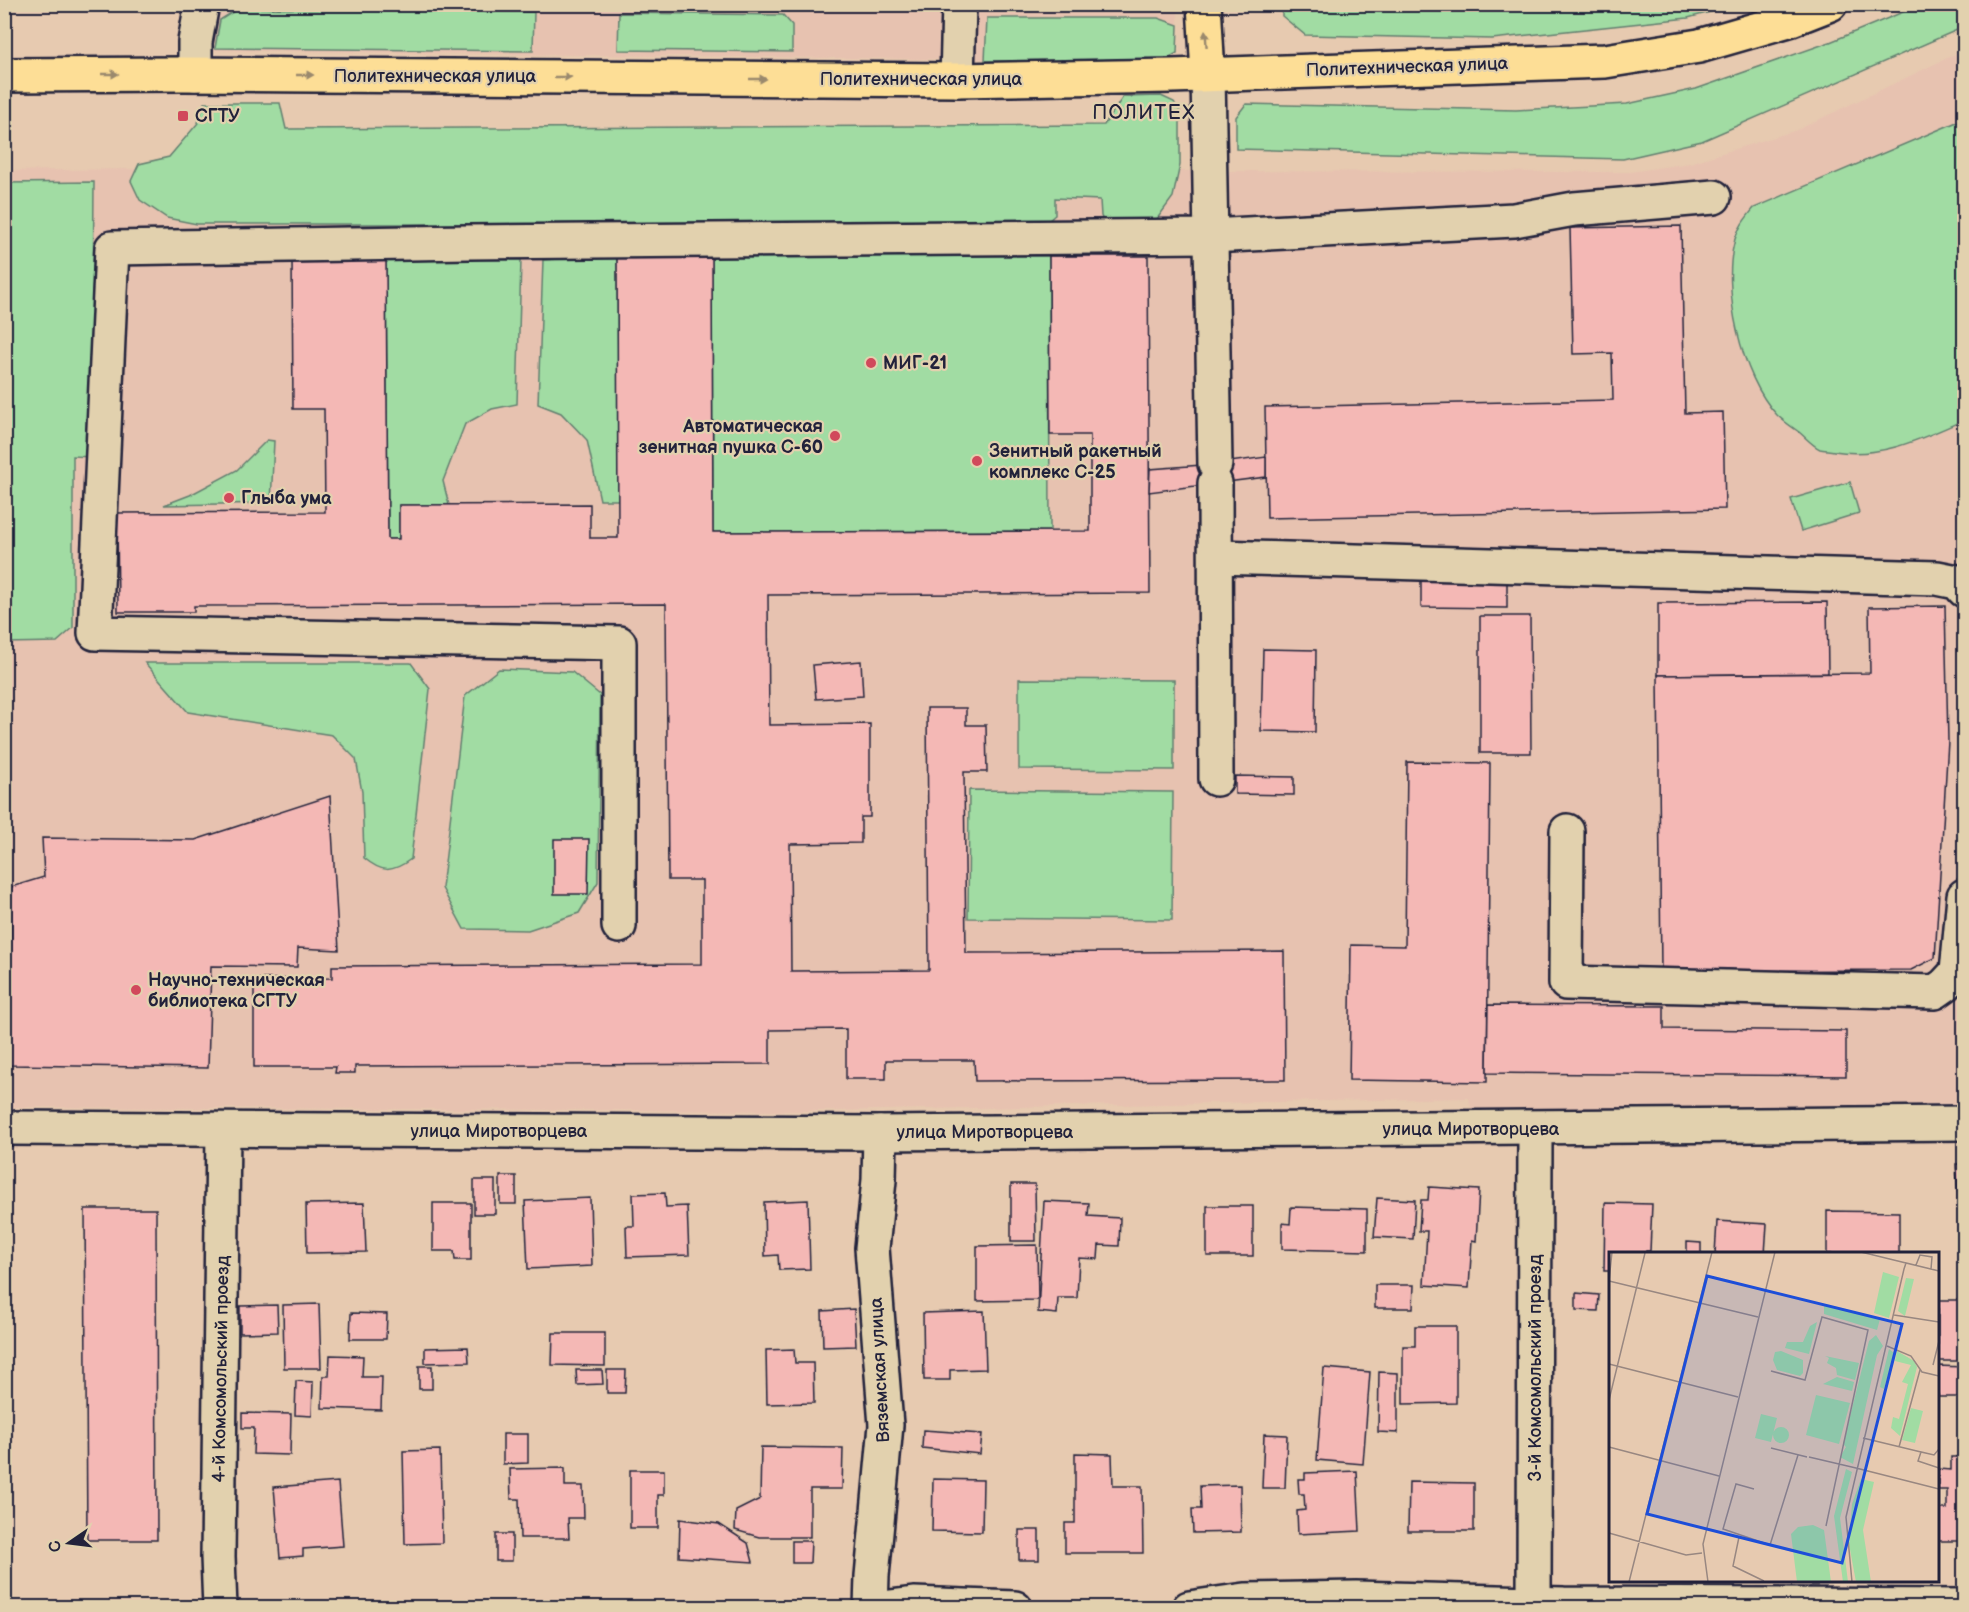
<svg xmlns="http://www.w3.org/2000/svg" width="1969" height="1612" font-family="'Balsamiq Sans',sans-serif">
<style>
.built{fill:#e7c2b0}
.green{fill:#a1dca3;stroke:#627f6f;stroke-width:1.5}
.building{fill:#f4b8b5;stroke:#22223b;stroke-width:1.5}
.lines{fill:none;stroke-linecap:round;stroke-linejoin:round}
.minor-casing{stroke:#22223b;stroke-width:38}
.major-casing{stroke:#22223b;stroke-width:38}
.minor{stroke:#e2d1ae;stroke-width:33}
.major{stroke:#fdde96;stroke-width:33}
.oneway{fill:#9a896d}
.poi-dot{fill:#d1495b;stroke:#e2d1ae;stroke-width:2}
.labels{text-anchor:middle;dominant-baseline:central;stroke-width:4.5;stroke-linejoin:round;paint-order:stroke}
.street-label{font-size:18px;fill:#22223b;stroke:#e2d1ae}
.poi-label{font-size:18px;font-weight:bold;fill:#22223b;stroke:#e2d1ae;text-anchor:start}
.neighbourhood-label{font-size:20px;letter-spacing:1.5px;fill:#22223b;stroke:#e2d1ae}
.inset-road{fill:none;stroke:#988781;stroke-width:1.5}
.view{fill:#1d4ed8;fill-opacity:0.15;stroke:#1d4ed8;stroke-width:3}
.inset-edge{fill:none;stroke:#22223b;stroke-width:3}
</style>
<rect width="100%" height="100%" fill="#e7cab0"/>
<filter id="ink" filterUnits="userSpaceOnUse"><feTurbulence type="fractalNoise" baseFrequency=".0167" numOctaves="2"/><feDisplacementMap in="SourceGraphic" scale="12" xChannelSelector="R" yChannelSelector="G"/><feConvolveMatrix kernelMatrix="1 2 1 2 8 2 1 2 1" color-interpolation-filters="sRGB"/></filter>
<g filter="url(#ink)">
<g class="built">
<path d="M 182,4 L 1178,5 L 1178,25 L 1177,53 L 1161,62 L 179,50 Z"/>
<path d="M 1964,50 L 1964,1108 L 1472,1112 L 1469,1098 L 830,1111 L 5,1107 L 4,171 L 126,169 L 1630,172 L 1690,163 L 1797,130 Z"/>
</g>
<g class="green">
<path d="M 1282,5 L 1282,4 L 1736,5 L 1688,18 L 1492,39 L 1305,35 L 1282,16 Z"/>
<path d="M 1920,5 L 1964,5 L 1964,27 L 1702,141 L 1623,159 L 1236,149 L 1236,117 L 1246,104 L 1516,110 L 1627,104 L 1696,89 L 1830,42 Z"/>
<path d="M 239,8 L 534,12 L 533,51 L 215,48 L 220,20 Z"/>
<path d="M 619,13 L 783,15 L 792,25 L 792,52 L 618,50 Z"/>
<path d="M 987,18 L 1158,18 L 1178,25 L 1177,53 L 1161,62 L 985,61 Z"/>
<path d="M 1161,96 L 1174,102 L 1180,112 L 1180,165 L 1173,197 L 1154,223 L 1105,224 L 1101,216 L 1100,200 L 1055,198 L 1055,215 L 1044,224 L 197,224 L 167,218 L 140,200 L 131,181 L 139,164 L 169,157 L 198,123 L 204,103 L 280,103 L 286,129 L 1104,125 L 1123,97 Z"/>
<path d="M 1964,119 L 1964,420 C 1923,438 1881,459 1834,451 C 1830,450 1824,450 1820,449 C 1813,446 1805,437 1799,432 C 1792,427 1783,421 1777,415 C 1741,377 1721,288 1735,239 C 1739,226 1746,218 1754,208 Z"/>
<path d="M 94,182 L 92,457 L 73,456 L 73,628 L 57,642 L 5,643 L 5,183 Z"/>
<path d="M 712,254 L 1049,256 L 1050,531 L 713,532 Z"/>
<path d="M 617,255 L 619,500 L 600,500 L 587,440 L 561,413 L 538,404 L 543,260 Z"/>
<path d="M 386,257 L 521,260 L 517,404 L 492,409 L 465,424 L 443,481 L 449,505 L 399,505 L 399,539 L 388,539 Z"/>
<path d="M 267,440 L 274,441 L 271,503 L 164,505 L 190,495 L 237,470 Z"/>
<path d="M 1850,482 L 1859,513 L 1801,531 L 1791,499 Z"/>
<path d="M 145,663 L 411,663 L 430,689 L 411,859 C 392,873 382,873 364,858 L 362,792 L 356,759 L 332,735 L 188,712 Z"/>
<path d="M 499,669 L 572,672 L 600,695 L 598,882 L 579,913 L 528,930 L 464,929 L 442,888 L 465,696 Z"/>
<path d="M 1019,679 L 1174,680 L 1174,770 L 1019,769 Z"/>
<path d="M 969,790 L 1173,792 L 1172,920 L 968,918 Z"/>
</g>
<g class="building">
<path d="M 1681,226 L 1685,413 L 1723,412 L 1725,509 L 1267,518 L 1265,407 L 1613,400 L 1612,353 L 1573,354 L 1570,228 Z"/>
<path d="M 712,254 L 713,532 L 1090,531 L 1090,435 L 1050,435 L 1049,256 L 1148,256 L 1150,593 L 768,595 L 769,725 L 870,724 L 870,817 L 861,817 L 861,843 L 790,844 L 791,971 L 929,970 L 927,708 L 966,708 L 966,725 L 986,725 L 987,772 L 964,772 L 966,953 L 1284,951 L 1285,1080 L 975,1081 L 974,1060 L 886,1060 L 886,1079 L 846,1079 L 846,1029 L 770,1030 L 770,1064 L 355,1066 L 355,1073 L 335,1073 L 336,1067 L 254,1067 L 254,979 L 332,978 L 332,966 L 702,964 L 702,880 L 668,880 L 666,604 L 194,606 L 194,612 L 118,612 L 117,513 L 325,512 L 324,409 L 293,409 L 292,258 L 386,257 L 388,539 L 399,539 L 399,505 L 590,504 L 590,538 L 618,538 L 617,255 Z"/>
<path d="M 1266,457 L 1266,477 L 1149,492 L 1150,469 L 1215,464 Z"/>
<path d="M 1421,580 L 1507,581 L 1507,608 L 1421,607 Z"/>
<path d="M 1827,602 L 1828,673 L 1658,675 L 1658,603 Z"/>
<path d="M 1945,606 L 1948,741 L 1935,958 L 1911,970 L 1661,971 L 1658,675 L 1870,673 L 1869,607 Z"/>
<path d="M 1480,616 L 1530,616 L 1531,753 L 1480,753 Z"/>
<path d="M 1263,649 L 1316,650 L 1315,732 L 1261,731 Z"/>
<path d="M 861,661 L 863,696 L 816,699 L 813,665 Z"/>
<path d="M 1407,762 L 1490,763 L 1487,1082 L 1349,1080 L 1351,945 L 1405,946 Z"/>
<path d="M 1235,776 L 1294,777 L 1294,795 L 1235,794 Z"/>
<path d="M 330,796 L 339,950 L 298,948 L 297,967 L 211,966 L 208,1068 L 10,1065 L 11,887 L 44,877 L 42,838 L 195,840 Z"/>
<path d="M 554,839 L 589,839 L 588,894 L 554,894 Z"/>
<path d="M 1488,1005 L 1664,1006 L 1664,1029 L 1846,1031 L 1846,1076 L 1487,1073 Z"/>
<path d="M 1956,1164 L 1964,1164 L 1964,1232 L 1960,1232 Z"/>
<rect x="500" y="1176" width="16" height="28"/>
<rect x="474" y="1180" width="21" height="34"/>
<path d="M 1011,1184 L 1035,1184 L 1036,1241 L 1011,1241 Z"/>
<path d="M 1429,1187 L 1479,1190 L 1476,1241 L 1472,1240 L 1469,1288 L 1424,1285 L 1427,1231 L 1419,1231 L 1421,1200 L 1428,1200 Z"/>
<path d="M 665,1193 L 666,1207 L 687,1206 L 689,1255 L 627,1257 L 626,1226 L 634,1226 L 633,1194 Z"/>
<path d="M 590,1198 L 592,1266 L 528,1269 L 525,1201 Z"/>
<path d="M 1377,1198 L 1415,1200 L 1413,1239 L 1374,1237 Z"/>
<path d="M 808,1200 L 810,1269 L 779,1270 L 778,1255 L 765,1256 L 764,1202 Z"/>
<path d="M 1044,1201 L 1089,1203 L 1088,1216 L 1120,1218 L 1119,1246 L 1099,1245 L 1098,1259 L 1079,1258 L 1077,1298 L 1058,1298 L 1057,1314 L 1038,1312 Z"/>
<path d="M 364,1203 L 366,1252 L 307,1253 L 306,1204 Z"/>
<path d="M 433,1203 L 471,1203 L 471,1260 L 455,1260 L 454,1251 L 433,1251 Z"/>
<path d="M 1605,1203 L 1652,1204 L 1650,1251 L 1646,1251 L 1646,1254 L 1610,1254 L 1610,1271 L 1604,1271 Z"/>
<rect x="1207" y="1206" width="46" height="50"/>
<path d="M 1291,1207 L 1367,1209 L 1367,1251 L 1282,1249 L 1282,1223 L 1290,1224 Z"/>
<path d="M 85,1209 L 156,1209 L 157,1540 L 87,1540 Z"/>
<path d="M 1827,1211 L 1899,1212 L 1899,1254 L 1827,1254 Z"/>
<path d="M 1717,1221 L 1767,1224 L 1765,1254 L 1715,1254 Z"/>
<path d="M 1687,1242 L 1701,1243 L 1701,1254 L 1687,1254 Z"/>
<path d="M 1037,1245 L 1038,1300 L 977,1301 L 977,1246 Z"/>
<path d="M 1375,1285 L 1414,1285 L 1413,1308 L 1375,1308 Z"/>
<path d="M 1576,1293 L 1599,1295 L 1598,1311 L 1576,1310 Z"/>
<rect x="1938" y="1300" width="26" height="61"/>
<path d="M 319,1304 L 321,1368 L 284,1368 L 283,1305 Z"/>
<path d="M 277,1305 L 278,1332 L 240,1333 L 240,1306 Z"/>
<path d="M 854,1309 L 856,1346 L 823,1347 L 822,1311 Z"/>
<path d="M 984,1311 L 986,1369 L 950,1370 L 950,1380 L 924,1380 L 923,1313 Z"/>
<path d="M 351,1313 L 387,1314 L 386,1339 L 350,1339 Z"/>
<path d="M 1415,1326 L 1456,1326 L 1456,1403 L 1403,1404 L 1403,1346 L 1415,1346 Z"/>
<path d="M 553,1333 L 605,1333 L 605,1366 L 552,1365 Z"/>
<path d="M 468,1347 L 469,1362 L 425,1363 L 425,1348 Z"/>
<path d="M 794,1349 L 795,1363 L 813,1363 L 814,1403 L 767,1404 L 766,1350 Z"/>
<path d="M 330,1355 L 363,1356 L 362,1377 L 382,1377 L 381,1410 L 322,1408 L 323,1376 L 329,1376 Z"/>
<rect x="419" y="1366" width="13" height="23"/>
<path d="M 1938,1366 L 1964,1367 L 1964,1397 L 1938,1397 Z"/>
<path d="M 1324,1368 L 1370,1372 L 1363,1464 L 1317,1460 Z"/>
<path d="M 576,1370 L 602,1370 L 603,1384 L 577,1385 Z"/>
<path d="M 607,1370 L 626,1370 L 625,1393 L 607,1393 Z"/>
<path d="M 1379,1372 L 1398,1373 L 1398,1433 L 1378,1432 Z"/>
<path d="M 296,1381 L 313,1382 L 312,1416 L 295,1415 Z"/>
<path d="M 242,1413 L 291,1414 L 290,1455 L 253,1454 L 254,1428 L 242,1428 Z"/>
<path d="M 923,1430 L 982,1434 L 980,1454 L 922,1448 Z"/>
<path d="M 503,1434 L 528,1434 L 528,1463 L 503,1464 Z"/>
<path d="M 1264,1434 L 1287,1435 L 1285,1488 L 1262,1488 Z"/>
<path d="M 761,1447 L 843,1448 L 842,1489 L 810,1489 L 810,1537 L 759,1537 L 735,1530 L 736,1511 L 760,1499 Z"/>
<path d="M 440,1450 L 442,1543 L 405,1544 L 403,1451 Z"/>
<path d="M 1075,1453 L 1112,1454 L 1113,1486 L 1142,1486 L 1143,1553 L 1065,1553 L 1065,1523 L 1075,1523 Z"/>
<path d="M 1951,1457 L 1964,1457 L 1964,1541 L 1938,1541 L 1938,1509 L 1947,1509 L 1947,1490 L 1938,1490 L 1938,1469 L 1951,1470 Z"/>
<path d="M 565,1468 L 565,1486 L 583,1486 L 584,1518 L 568,1518 L 569,1538 L 520,1538 L 519,1499 L 511,1499 L 510,1469 Z"/>
<path d="M 630,1470 L 664,1470 L 664,1495 L 658,1495 L 658,1528 L 630,1528 Z"/>
<path d="M 1357,1471 L 1360,1531 L 1298,1534 L 1297,1511 L 1305,1510 L 1304,1494 L 1299,1494 L 1298,1479 L 1305,1479 L 1305,1473 Z"/>
<path d="M 933,1479 L 983,1480 L 982,1532 L 932,1531 Z"/>
<path d="M 338,1482 L 343,1546 L 303,1549 L 303,1556 L 280,1558 L 274,1487 Z"/>
<path d="M 1409,1482 L 1474,1483 L 1474,1531 L 1408,1531 Z"/>
<path d="M 1240,1485 L 1241,1532 L 1193,1533 L 1192,1509 L 1201,1509 L 1200,1486 Z"/>
<path d="M 680,1519 L 719,1524 L 748,1543 L 753,1562 L 679,1557 Z"/>
<rect x="1019" y="1530" width="20" height="30"/>
<rect x="496" y="1534" width="16" height="27"/>
<path d="M 792,1541 L 811,1541 L 810,1563 L 792,1563 Z"/>
</g>
<g class="lines">
<g class="minor-casing">
<g id="minor">
<path d="M 195,74 L 195,42 L 202,4"/>
<path d="M 1208,74 L 1215,464"/>
<path d="M 957,80 L 959,4"/>
<path d="M 1215,483 L 1216,779"/>
<path d="M 1216,557 L 1937,578 L 1957,582 L 1964,590"/>
<path d="M 1567,831 L 1566,983 L 1935,992 L 1945,985 L 1957,972 L 1964,896"/>
<path d="M 619,926 L 619,643 L 95,633 L 112,248 L 469,242 L 1210,236 L 1514,220 L 1574,209 L 1714,197"/>
<path d="M 4,1128 L 880,1133 L 1964,1123"/>
<path d="M 220,1608 L 218,1557 L 223,1130"/>
<path d="M 871,1608 L 872,1576 L 886,1425 L 872,1248 L 879,1180 L 880,1133"/>
<path d="M 882,1608 L 914,1604 L 1015,1608"/>
<path d="M 1189,1608 L 1245,1600 L 1356,1598 L 1564,1604 L 1964,1606"/>
<path d="M 1534,1608 L 1535,1128"/>
</g>
</g>
<g class="major-casing">
<g id="major">
<path d="M 1204,4 L 1208,74"/>
<path d="M 4,75 L 183,74 L 957,80 L 1172,76 L 1605,61 L 1699,46 L 1789,20 L 1830,4"/>
</g>
</g>
<use href="#minor" class="minor"/>
<use href="#major" class="major"/>
</g>
<defs><path id="oneway-solid" d="M-6-.8H1V-3.2L6.5 0L1 3.2V.8H-6Z" transform="scale(1.5)"/></defs>
<g class="oneway">
<use href="#oneway-solid" transform="translate(1206 39) rotate(-94)"/>
<use href="#oneway-solid" transform="translate(110 74)"/>
<use href="#oneway-solid" transform="translate(305 75)"/>
<use href="#oneway-solid" transform="translate(563 77)"/>
<use href="#oneway-solid" transform="translate(758 79)"/>
</g>
</g>
<g class="poi-dot">
<rect x="177" y="110" width="12" height="12" rx="3"/>
<circle cx="871" cy="363" r="6"/>
<circle cx="835" cy="436" r="6"/>
<circle cx="977" cy="461" r="6"/>
<circle cx="229" cy="498" r="6"/>
<circle cx="136" cy="990" r="6"/>
</g>
<g class="labels">
<g class="street-label">
<text transform="translate(1407 67) rotate(-2)">Политехническая улица</text>
<text x="435" y="76">Политехническая улица</text>
<text x="921" y="79">Политехническая улица</text>
<text x="1471" y="1129">улица Миротворцева</text>
<text x="499" y="1131">улица Миротворцева</text>
<text x="985" y="1132">улица Миротворцева</text>
<text transform="translate(1535 1368) rotate(-90)">3-й Комсомольский проезд</text>
<text transform="translate(221 1369) rotate(-89)">4-й Комсомольский проезд</text>
<text transform="translate(880 1370) rotate(-93)">Вяземская улица</text>
</g>
<g class="poi-label">
<text x="195" y="116">СГТУ</text>
<text x="883" y="363">МИГ-21</text>
<text x="823" y="426" text-anchor="end">Автоматическая<tspan x="823" dy="21">зенитная пушка С-60</tspan></text>
<text x="989" y="451">Зенитный ракетный<tspan x="989" dy="21">комплекс С-25</tspan></text>
<text x="241" y="498">Глыба ума</text>
<text x="148" y="980">Научно-техническая<tspan x="148" dy="21">библиотека СГТУ</tspan></text>
</g>
<g class="neighbourhood-label">
<text x="1144" y="113">ПОЛИТЕХ</text>
</g>
</g>
<g transform="translate(1609 1252)">
<rect width="330" height="330" fill="#e7cab0"/>
<path d="M 274,20 L 290,25 L 280,66 L 265,61 ZM 297,26 L 305,27 L 296,64 L 289,59 ZM 215,53 L 271,67 L 268,78 L 215,62 ZM 208,70 L 200,102 L 176,96 L 178,90 L 194,90 L 201,74 ZM 267,83 L 274,94 L 268,103 L 244,212 L 231,205 L 237,195 L 234,192 L 260,89 ZM 280,97 L 285,101 L 275,137 L 271,135 ZM 172,99 L 194,108 L 194,121 L 191,124 L 168,118 L 164,108 L 166,100 ZM 288,99 L 305,109 L 308,115 L 291,184 L 282,176 L 284,165 L 290,167 L 299,132 L 293,130 L 302,113 L 286,109 ZM 216,104 L 250,111 L 246,128 L 228,123 L 227,116 L 218,111 L 220,106 ZM 228,125 L 245,130 L 243,139 L 214,132 ZM 207,143 L 241,151 L 230,192 L 197,183 ZM 302,156 L 314,159 L 306,191 L 293,188 ZM 152,162 L 168,166 L 162,190 L 146,186 ZM164 183a8 8 0 1 1 16 0a8 8 0 1 1-16 0ZM 237,217 L 243,220 L 231,266 L 239,330 L 234,330 L 225,264 ZM 252,227 L 265,230 L 254,278 L 262,330 L 247,330 L 240,292 L 243,252 ZM 204,273 L 215,278 L 222,330 L 188,330 L 182,282 L 189,275 Z" fill="#a1dca3"/>
<path class="inset-road" d="M 252,0 L 297,11M 307,13 L 311,3 L 323,5 L 322,17M 0,29 L 149,65M 0,29 L 3,0M 285,63 L 330,70M 278,94 L 302,104 L 313,120 L 330,124M 0,112 L 129,145M 324,113 L 330,89M 162,119 L 196,128 L 213,65 L 259,78 L 217,274M 0,148 L 36,1M 254,186 L 312,200M 0,195 L 110,224M 290,195 L 311,118M 162,196 L 198,205M 330,197 L 325,203 L 312,200 L 309,209 L 330,216M 200,205 L 247,216M 247,216 L 330,237M 145,237 L 127,232 L 114,277 L 161,293 L 189,203M 0,281 L 77,303 L 93,301M 130,285 L 124,314 L 155,329M 20,330 L 103,0M 99,330 L 94,292 L 166,0M 243,330 L 237,265 L 295,17 L 297,11 L 330,19"/>
<path class="view" d="M 98,24 L 293,72 L 233,311 L 38,262 Z"/>
<rect width="330" height="330" class="inset-edge"/>
</g>
<rect width="1969" height="1612" fill="none" stroke="#e2d1ae" stroke-width="24"/>
<rect x="12" y="12" width="1945" height="1588" fill="none" stroke="#22223b" stroke-width="2" filter="url(#ink)"/>
<g transform="translate(69 1543) rotate(256)" stroke="#e2d1ae" stroke-width="4.5" paint-order="stroke">
<path d="M0-4.5L10 22L0 15L-10 22Z" fill="#22223b"/>
<text y="-9" font-size="16" font-weight="bold" text-anchor="middle" fill="#22223b">С</text>
</g>
</svg>
